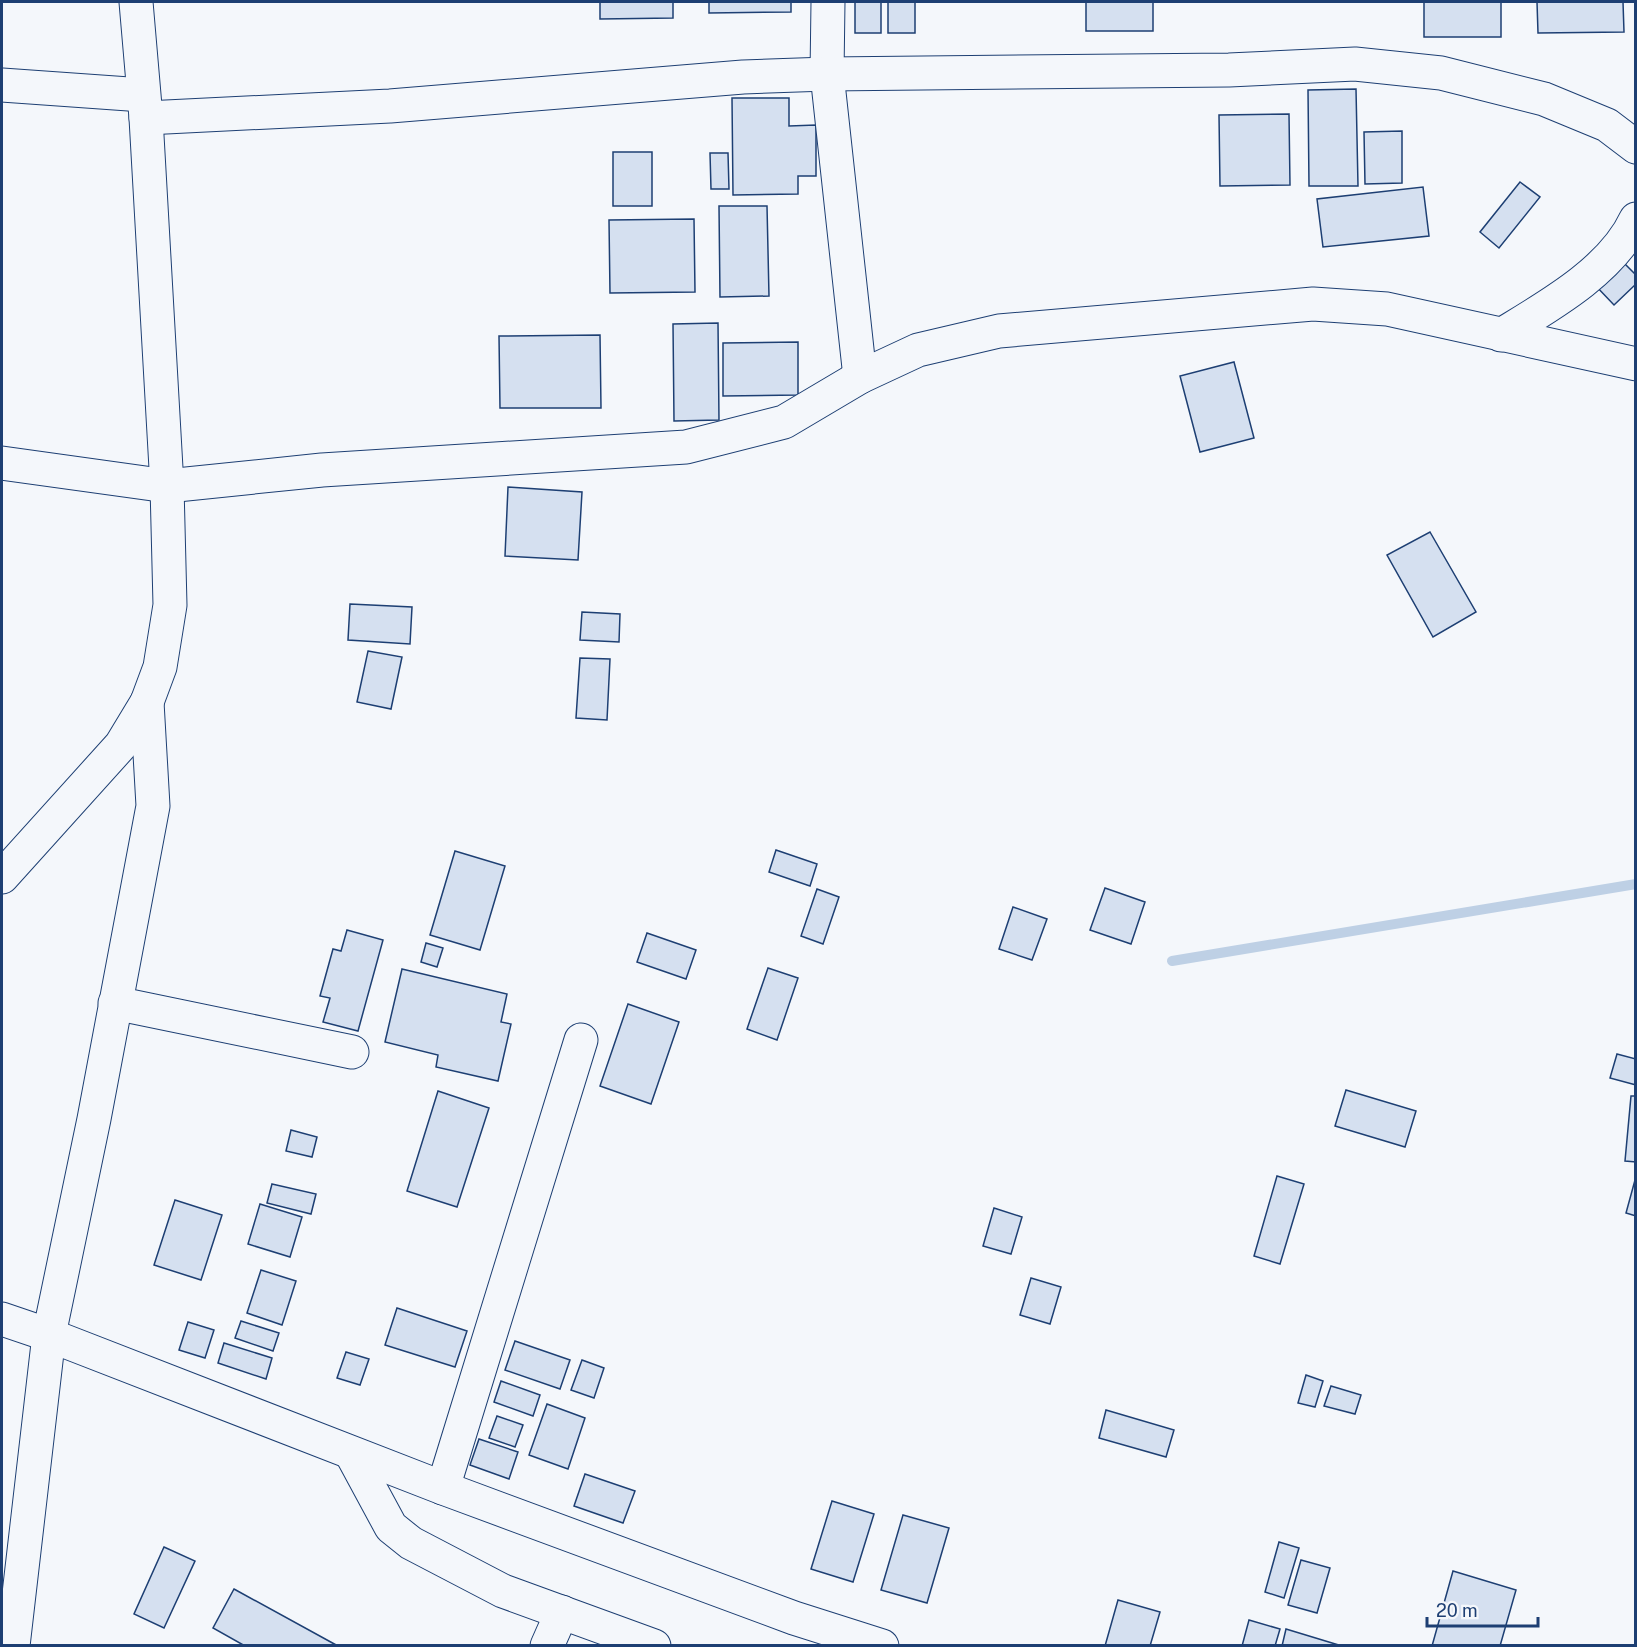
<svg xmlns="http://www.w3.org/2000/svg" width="1637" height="1647" font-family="'Public Sans',sans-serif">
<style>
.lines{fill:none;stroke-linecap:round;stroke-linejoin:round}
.stream{stroke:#bed0e5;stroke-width:10}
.building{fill:#d5e0f0;stroke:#1d3f73;stroke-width:1.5}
.minor-casing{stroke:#1d3f73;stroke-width:35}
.minor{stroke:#f4f7fb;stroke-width:33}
</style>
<rect width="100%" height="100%" fill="#f4f7fb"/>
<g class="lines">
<path class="stream" d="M 1172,961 L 1636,884"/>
</g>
<g class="building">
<path d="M 600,2 L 673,2 L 673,18 L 600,19 Z"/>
<path d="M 709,2 L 791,2 L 791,12 L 709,13 Z"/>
<rect x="855" y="2" width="26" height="31"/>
<rect x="888" y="2" width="27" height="31"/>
<rect x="1086" y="2" width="67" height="29"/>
<rect x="1424" y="2" width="77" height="35"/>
<path d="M 1537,2 L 1623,2 L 1624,32 L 1538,33 Z"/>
<path d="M 1356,89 L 1358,186 L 1309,186 L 1308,90 Z"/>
<path d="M 732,98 L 789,98 L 789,126 L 816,125 L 816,176 L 798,176 L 798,194 L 733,195 Z"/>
<path d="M 1289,114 L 1290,185 L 1220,186 L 1219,115 Z"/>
<path d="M 1402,131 L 1402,183 L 1365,184 L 1364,132 Z"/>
<rect x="613" y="152" width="39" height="54"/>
<path d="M 710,153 L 728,153 L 729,189 L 711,189 Z"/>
<path d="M 1520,182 L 1540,197 L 1499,248 L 1480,232 Z"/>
<path d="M 1423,187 L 1429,236 L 1323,247 L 1317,199 Z"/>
<path d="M 719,206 L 767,206 L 769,296 L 720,297 Z"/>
<path d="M 694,219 L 695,292 L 610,293 L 609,220 Z"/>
<path d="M 1621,260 L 1636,275 L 1636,284 L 1614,305 L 1595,285 Z"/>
<path d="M 718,323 L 719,420 L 674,421 L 673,324 Z"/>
<path d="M 600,335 L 601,408 L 500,408 L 499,336 Z"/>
<path d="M 798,342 L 798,395 L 723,396 L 723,343 Z"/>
<path d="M 1234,362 L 1254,438 L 1200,452 L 1180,376 Z"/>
<path d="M 508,487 L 582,492 L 578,560 L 505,556 Z"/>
<path d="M 1430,532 L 1476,612 L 1433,637 L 1387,555 Z"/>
<path d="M 350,604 L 412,607 L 410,644 L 348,640 Z"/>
<path d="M 582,612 L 620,614 L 619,642 L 580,640 Z"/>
<path d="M 368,651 L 402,657 L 391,709 L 357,702 Z"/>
<path d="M 580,658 L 610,659 L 607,720 L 576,718 Z"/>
<path d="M 776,850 L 817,864 L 810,886 L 769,872 Z"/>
<path d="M 455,851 L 505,866 L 480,950 L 430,935 Z"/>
<path d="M 1105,888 L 1145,902 L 1131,944 L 1090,930 Z"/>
<path d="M 817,889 L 839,897 L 823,944 L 801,936 Z"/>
<path d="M 1013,907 L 1047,919 L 1032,960 L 999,949 Z"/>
<path d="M 347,930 L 383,940 L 358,1031 L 323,1022 L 330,998 L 320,996 L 333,949 L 341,951 Z"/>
<path d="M 647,933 L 696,950 L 686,979 L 637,962 Z"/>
<path d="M 426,943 L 443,948 L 437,967 L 421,962 Z"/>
<path d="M 768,968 L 798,978 L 777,1040 L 747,1029 Z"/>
<path d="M 402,969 L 507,994 L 501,1022 L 511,1024 L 498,1081 L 436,1067 L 438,1055 L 385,1042 Z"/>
<path d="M 628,1004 L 679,1022 L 651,1104 L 600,1086 Z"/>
<path d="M 1617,1054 L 1636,1059 L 1636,1085 L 1610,1078 Z"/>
<path d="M 1346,1090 L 1416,1111 L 1405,1147 L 1335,1126 Z"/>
<path d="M 438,1091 L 489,1108 L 457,1207 L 407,1191 Z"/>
<path d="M 1631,1096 L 1636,1096 L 1636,1162 L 1625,1161 Z"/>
<path d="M 291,1130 L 317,1137 L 312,1157 L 286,1151 Z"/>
<path d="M 1277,1176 L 1304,1184 L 1280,1264 L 1254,1256 Z"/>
<path d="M 1635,1180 L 1636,1180 L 1636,1216 L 1626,1213 Z"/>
<path d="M 272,1184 L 316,1194 L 311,1214 L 267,1203 Z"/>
<path d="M 175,1200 L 222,1215 L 201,1280 L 154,1265 Z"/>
<path d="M 260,1204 L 302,1217 L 290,1257 L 248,1244 Z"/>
<path d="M 994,1208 L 1022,1217 L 1011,1254 L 983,1246 Z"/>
<path d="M 261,1270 L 296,1281 L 282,1325 L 247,1313 Z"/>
<path d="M 1031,1278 L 1061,1287 L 1050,1324 L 1020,1315 Z"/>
<path d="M 397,1308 L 467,1331 L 455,1367 L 385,1345 Z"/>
<path d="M 241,1321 L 279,1333 L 273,1351 L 235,1338 Z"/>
<path d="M 188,1322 L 214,1330 L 205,1358 L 179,1350 Z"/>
<path d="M 515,1341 L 570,1360 L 560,1389 L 505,1370 Z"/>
<path d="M 224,1343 L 272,1358 L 266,1379 L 218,1363 Z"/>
<path d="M 346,1352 L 369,1359 L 360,1385 L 337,1378 Z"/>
<path d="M 582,1360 L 604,1368 L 594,1398 L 571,1390 Z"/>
<path d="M 1306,1375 L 1323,1381 L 1315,1407 L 1298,1403 Z"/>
<path d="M 501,1381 L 540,1395 L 533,1416 L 494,1402 Z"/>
<path d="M 1331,1386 L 1361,1395 L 1355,1414 L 1324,1406 Z"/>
<path d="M 547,1404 L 585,1418 L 568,1469 L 529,1455 Z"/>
<path d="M 1106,1410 L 1174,1430 L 1166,1457 L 1099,1438 Z"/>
<path d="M 497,1416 L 523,1425 L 515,1447 L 489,1438 Z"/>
<path d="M 479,1439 L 518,1452 L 509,1479 L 470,1465 Z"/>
<path d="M 585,1474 L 635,1491 L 623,1523 L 574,1506 Z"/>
<path d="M 832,1501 L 874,1514 L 853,1582 L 811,1569 Z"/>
<path d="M 903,1515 L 949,1528 L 927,1603 L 881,1590 Z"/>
<path d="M 1279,1542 L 1299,1548 L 1284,1598 L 1265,1592 Z"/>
<path d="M 164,1547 L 195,1561 L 164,1628 L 134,1614 Z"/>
<path d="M 1301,1560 L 1330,1568 L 1317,1613 L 1288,1605 Z"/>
<path d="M 1453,1571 L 1516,1590 L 1500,1646 L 1432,1646 Z"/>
<path d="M 234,1589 L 338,1646 L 245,1646 L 213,1628 Z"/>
<path d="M 1118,1600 L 1160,1612 L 1150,1646 L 1105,1646 Z"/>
<path d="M 1249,1620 L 1280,1629 L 1275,1646 L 1242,1646 Z"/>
<path d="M 1286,1629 L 1342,1646 L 1282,1646 Z"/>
</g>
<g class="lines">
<g class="minor-casing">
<g id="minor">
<path d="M 828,2 L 827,74 L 860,377"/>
<path d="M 2,85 L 143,95"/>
<path d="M 146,118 L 390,106 L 743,77 L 827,74 L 1229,70 L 1355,64 L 1441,73 L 1544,99 L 1607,125 L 1636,147"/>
<path d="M 1501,335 C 1547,307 1612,271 1636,219"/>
<path d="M 2,463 L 167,486 L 322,470 L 686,447 L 784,422 L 860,377 L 918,350 L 999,331 L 1313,304 L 1387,309 L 1636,364"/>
<path d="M 2,877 L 121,745 L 147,702 L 160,667 L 170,605 L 167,486 L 146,118 L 136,2"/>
<path d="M 115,1003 L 352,1052"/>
<path d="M 2,1319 L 49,1335 L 443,1488 L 794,1618 L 882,1646"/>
<path d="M 351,1453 L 391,1527 L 411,1543 L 503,1591 L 654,1646"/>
<path d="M 443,1488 L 581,1040"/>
<path d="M 13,1646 L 49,1335 L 94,1119 L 153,806 L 147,702"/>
<path d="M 547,1646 L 562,1612"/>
</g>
</g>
<use href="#minor" class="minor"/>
</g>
<rect width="1637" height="1647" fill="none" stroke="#1d3f73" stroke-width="6"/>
<path d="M1427 1617v9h111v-9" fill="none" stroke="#1d3f73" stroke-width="3"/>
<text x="1436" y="1617" font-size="18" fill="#1d3f73" stroke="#f4f7fb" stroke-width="4.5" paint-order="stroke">20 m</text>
</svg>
